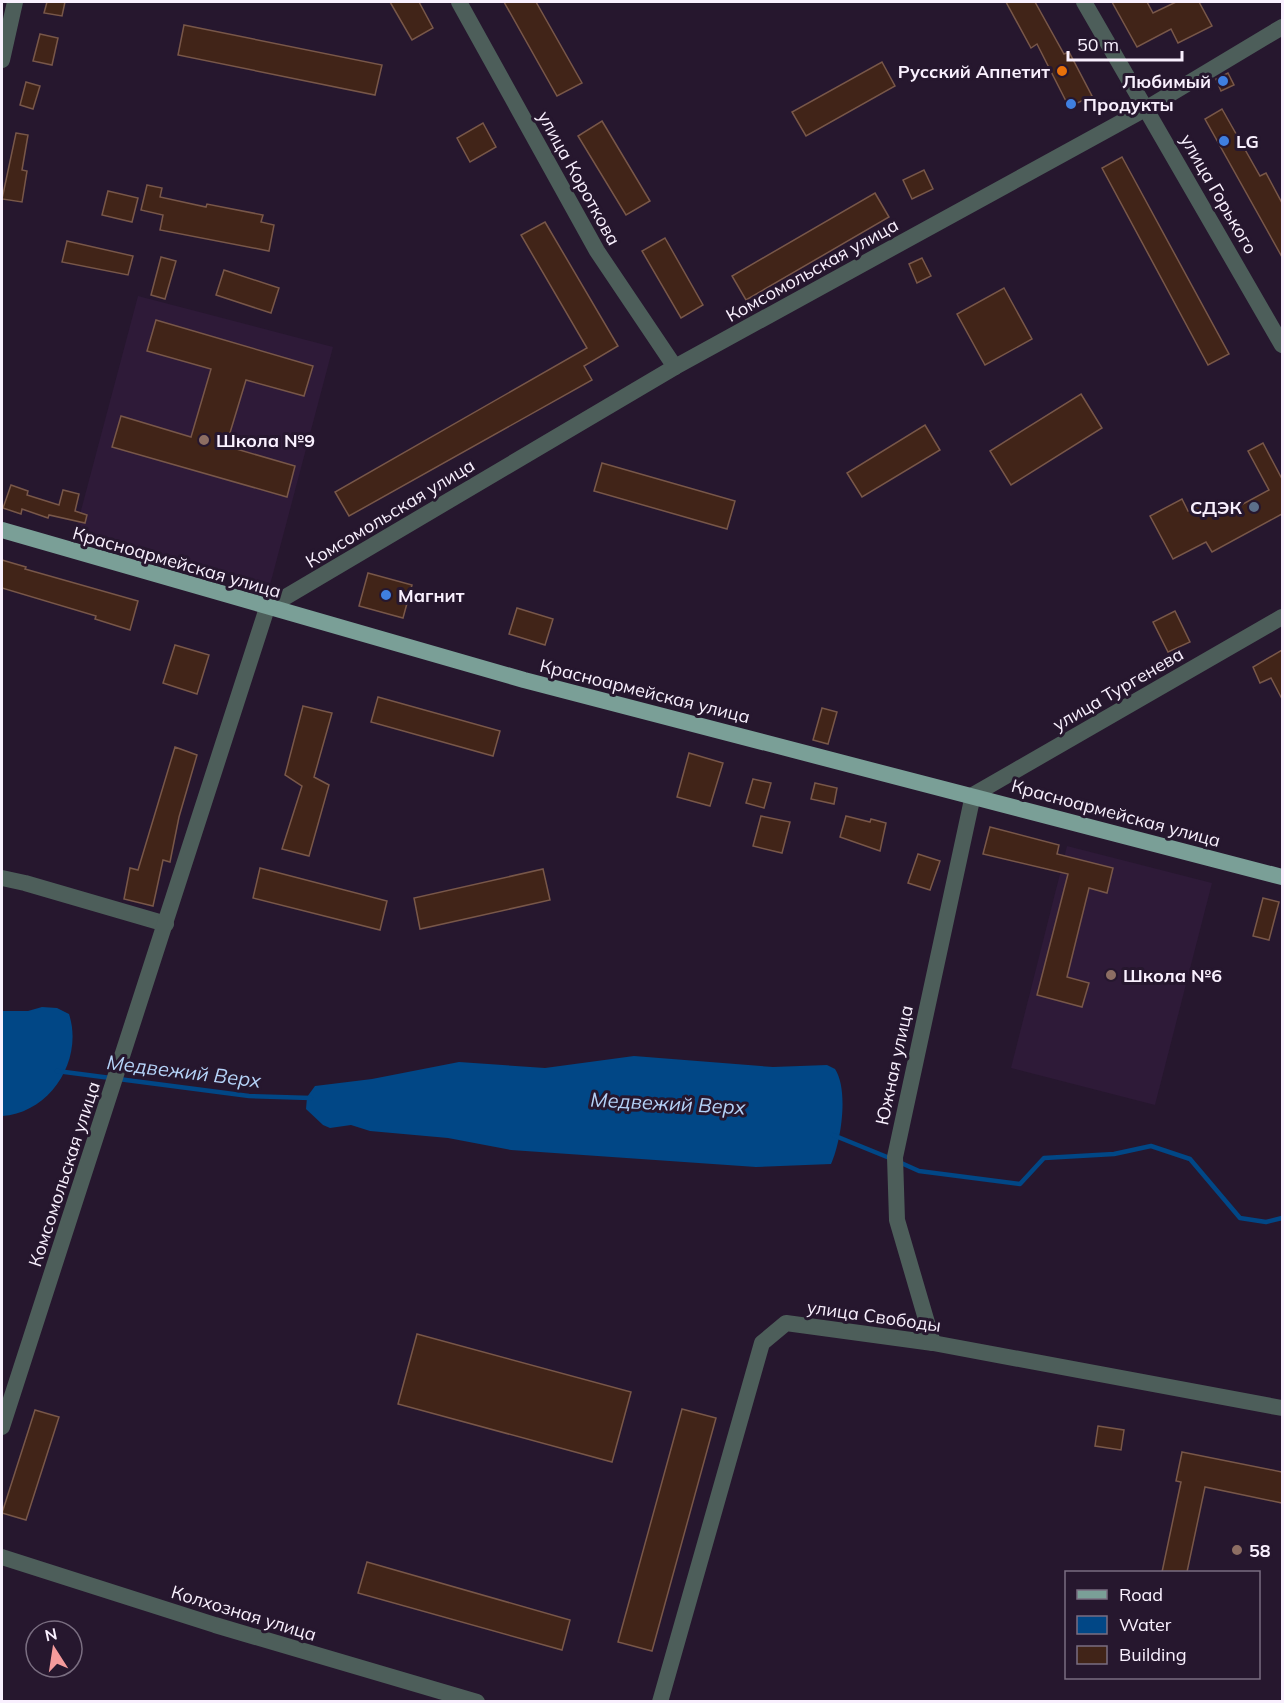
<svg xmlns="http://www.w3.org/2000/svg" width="1284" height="1703" font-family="Mulish,sans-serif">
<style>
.built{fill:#2e1a38}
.water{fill:#014786}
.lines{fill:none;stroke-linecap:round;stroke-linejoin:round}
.stream{stroke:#014786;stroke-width:4.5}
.building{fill:#412418;stroke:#785749;stroke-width:1.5}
.minor{stroke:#4d5e5a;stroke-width:16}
.primary{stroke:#7a9f97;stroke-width:16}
.food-dot{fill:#e8710a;stroke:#26172e;stroke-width:2}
.shop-dot{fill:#3f7fe0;stroke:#26172e;stroke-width:2}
.education-dot{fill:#8d6e63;stroke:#26172e;stroke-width:2}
.service-dot{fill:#5c6f8a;stroke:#26172e;stroke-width:2}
.labels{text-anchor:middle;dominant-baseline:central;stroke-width:6;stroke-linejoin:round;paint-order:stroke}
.poi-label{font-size:18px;font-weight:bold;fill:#f9f0fe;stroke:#26172e;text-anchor:start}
.street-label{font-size:18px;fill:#f9f0fe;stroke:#26172e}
.water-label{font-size:20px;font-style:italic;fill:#b5d3f8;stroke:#26172e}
</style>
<rect width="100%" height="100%" fill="#26172e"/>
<g class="built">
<path d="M 138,296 L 333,347 L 270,585 L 75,533 Z"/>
<path d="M 1067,846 L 1212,883 L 1155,1105 L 1011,1068 Z"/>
</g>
<g class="water">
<path d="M 42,1007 L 57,1008 L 69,1014 C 84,1060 50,1113 2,1116 L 2,1011 L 28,1011 Z"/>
<path d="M 634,1056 L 773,1067 L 827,1065 L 835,1069 C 849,1090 841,1142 831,1164 L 756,1167 L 511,1150 L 448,1138 L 370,1131 L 351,1125 L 330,1128 L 323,1125 L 306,1109 L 307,1097 L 315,1086 L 372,1079 L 459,1062 L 545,1068 Z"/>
</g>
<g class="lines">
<g class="stream">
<path d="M 57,1071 L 249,1096 L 311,1098"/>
<path d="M 833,1135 L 892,1159"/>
<path d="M 899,1162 L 919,1171 L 1020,1184 L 1044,1158 L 1114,1154 L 1151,1146 L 1190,1159 L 1240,1218 L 1266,1222 L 1282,1218"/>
</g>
</g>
<g class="building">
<path d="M 47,2 L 65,2 L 62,16 L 44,13 Z"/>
<path d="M 390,2 L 419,2 L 433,28 L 412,40 Z"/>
<path d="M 504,2 L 536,2 L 582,83 L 557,96 Z"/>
<path d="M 1006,2 L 1035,2 L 1064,54 L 1069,52 L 1092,96 L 1069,107 L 1037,44 L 1031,48 Z"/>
<path d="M 1112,2 L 1147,2 L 1153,13 L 1176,2 L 1199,2 L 1212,26 L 1178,43 L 1171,29 L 1137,47 Z"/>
<path d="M 184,25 L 382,65 L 375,95 L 178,55 Z"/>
<path d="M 40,34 L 58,38 L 52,65 L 33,61 Z"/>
<path d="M 882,62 L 895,86 L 806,136 L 792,112 Z"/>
<path d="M 1228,73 L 1234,85 L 1221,91 L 1216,79 Z"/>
<path d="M 26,82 L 40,86 L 33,109 L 20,105 Z"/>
<path d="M 1222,109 L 1260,176 L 1266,173 L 1282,203 L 1282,257 L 1205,119 Z"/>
<path d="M 602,121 L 650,201 L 626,215 L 578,136 Z"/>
<path d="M 483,123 L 496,147 L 470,162 L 457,138 Z"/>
<path d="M 16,133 L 28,135 L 22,170 L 27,171 L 22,202 L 2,199 Z"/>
<path d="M 1122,157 L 1229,354 L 1208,365 L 1102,168 Z"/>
<path d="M 924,170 L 933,189 L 912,199 L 903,180 Z"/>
<path d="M 147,185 L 162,188 L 160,197 L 206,207 L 207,204 L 263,215 L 261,222 L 274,225 L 269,251 L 160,230 L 163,215 L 141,210 Z"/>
<path d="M 108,191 L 138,198 L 132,222 L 102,215 Z"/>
<path d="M 875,193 L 889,217 L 746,300 L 732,276 Z"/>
<path d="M 545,222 L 618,346 L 584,366 L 592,380 L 349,516 L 335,492 L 587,348 L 521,235 Z"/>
<path d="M 665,238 L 703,305 L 681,318 L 642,251 Z"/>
<path d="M 67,241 L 133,256 L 128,275 L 62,262 Z"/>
<path d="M 161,257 L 176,261 L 165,299 L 151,295 Z"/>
<path d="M 922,258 L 931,276 L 917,283 L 909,264 Z"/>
<path d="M 224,270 L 279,288 L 271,313 L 216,295 Z"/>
<path d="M 1004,288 L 1032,339 L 985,365 L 957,314 Z"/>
<path d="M 156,320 L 313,366 L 304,396 L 246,380 L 226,446 L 295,466 L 287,497 L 112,447 L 121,416 L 191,437 L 211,369 L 147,351 Z"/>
<path d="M 1081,394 L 1102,428 L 1011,485 L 990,451 Z"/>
<path d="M 925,425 L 940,450 L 862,497 L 847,473 Z"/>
<path d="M 1263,443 L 1282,479 L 1282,514 L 1212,552 L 1206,542 L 1173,559 L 1150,516 L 1182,499 L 1188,511 L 1208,501 L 1217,518 L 1269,490 L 1248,451 Z"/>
<path d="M 602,463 L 735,501 L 727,529 L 594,491 Z"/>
<path d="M 11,485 L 28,491 L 27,495 L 59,505 L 63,490 L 79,494 L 75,511 L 87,515 L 85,523 L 49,515 L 48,518 L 22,509 L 21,514 L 3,508 Z"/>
<path d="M 2,560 L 26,567 L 25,569 L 138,601 L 130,630 L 95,619 L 96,616 L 2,588 Z"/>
<path d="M 368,573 L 412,585 L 403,618 L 359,606 Z"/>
<path d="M 517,608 L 553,619 L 545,645 L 509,634 Z"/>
<path d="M 1175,611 L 1190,642 L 1168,652 L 1153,622 Z"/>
<path d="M 175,645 L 209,655 L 197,694 L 163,683 Z"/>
<path d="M 1282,650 L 1282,699 L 1271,678 L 1260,683 L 1253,667 Z"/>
<path d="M 378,697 L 500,731 L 493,756 L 371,722 Z"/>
<path d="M 303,706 L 332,713 L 314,777 L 329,785 L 309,856 L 282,849 L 302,786 L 285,775 Z"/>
<path d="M 822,708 L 837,712 L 828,744 L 813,740 Z"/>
<path d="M 175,747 L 197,755 L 179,817 L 170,862 L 163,860 L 153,906 L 124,899 L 130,868 L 138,870 Z"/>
<path d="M 689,753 L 723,763 L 710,806 L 677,797 Z"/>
<path d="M 753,779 L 771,783 L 764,808 L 746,803 Z"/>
<path d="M 815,783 L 837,788 L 834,804 L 811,799 Z"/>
<path d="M 761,816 L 790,822 L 782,853 L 753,846 Z"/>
<path d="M 846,816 L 870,822 L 871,819 L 886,823 L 880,851 L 840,837 Z"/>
<path d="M 990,827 L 1059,845 L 1057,854 L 1113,868 L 1107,893 L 1089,888 L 1067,977 L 1089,983 L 1082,1007 L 1037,995 L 1068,874 L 983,854 Z"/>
<path d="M 918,854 L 940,861 L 930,890 L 908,883 Z"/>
<path d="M 260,868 L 387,901 L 380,930 L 253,898 Z"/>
<path d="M 543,869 L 550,900 L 420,929 L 414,898 Z"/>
<path d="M 1263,898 L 1279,902 L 1269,940 L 1253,936 Z"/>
<path d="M 417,1334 L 631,1392 L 612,1462 L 398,1404 Z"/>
<path d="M 682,1409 L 716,1418 L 652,1651 L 618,1642 Z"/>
<path d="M 35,1410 L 59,1417 L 26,1520 L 2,1513 Z"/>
<path d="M 1098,1426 L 1124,1430 L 1121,1450 L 1095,1446 Z"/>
<path d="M 1182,1452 L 1282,1472 L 1282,1503 L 1205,1487 L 1187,1572 L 1162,1572 L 1181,1482 L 1176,1481 Z"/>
<path d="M 367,1562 L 570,1620 L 562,1650 L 358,1593 Z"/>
</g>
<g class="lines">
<g class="minor">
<path d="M 459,2 L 597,251 L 675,367"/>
<path d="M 1084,2 L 1282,345"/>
<path d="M 2,60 L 15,2"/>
<path d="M 2,878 L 25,883 L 166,924"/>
<path d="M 933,1343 L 897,1220 L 895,1157 L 973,795 L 1282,617"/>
<path d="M 2,1427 L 267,608 L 675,367 L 1147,108 L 1282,27"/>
<path d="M 2,1557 L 215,1625 L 477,1702"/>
<path d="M 660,1702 L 762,1343 L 786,1323 L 933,1343 L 1282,1408"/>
</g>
<path class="primary" d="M 2,530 L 524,680 L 1282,877"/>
</g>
<circle class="food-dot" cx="1062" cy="71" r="6"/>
<g class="shop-dot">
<circle cx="1223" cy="81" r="6"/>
<circle cx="1071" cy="104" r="6"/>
<circle cx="1224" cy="141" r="6"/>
<circle cx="386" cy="595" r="6"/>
</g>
<g class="education-dot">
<circle cx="204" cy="440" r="6"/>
<circle cx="1111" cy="975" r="6"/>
<circle cx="1237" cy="1550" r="6"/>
</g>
<circle class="service-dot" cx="1254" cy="507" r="6"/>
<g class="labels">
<g class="poi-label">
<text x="1050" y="71" text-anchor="end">Русский Аппетит</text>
<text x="1211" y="81" text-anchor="end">Любимый</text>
<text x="1083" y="104">Продукты</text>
<text x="1236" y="141">LG</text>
<text x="216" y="440">Школа №9</text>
<text x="1242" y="507" text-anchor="end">СДЭК</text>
<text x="398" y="595">Магнит</text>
<text x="1123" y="975">Школа №6</text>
<text x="1249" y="1550">58</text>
</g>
<g class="street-label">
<text transform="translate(579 178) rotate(61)">улица Короткова</text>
<text transform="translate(1219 194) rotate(60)">улица Горького</text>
<text transform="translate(812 270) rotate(-29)">Комсомольская улица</text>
<text transform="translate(390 513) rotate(-31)">Комсомольская улица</text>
<text transform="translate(177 562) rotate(16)">Красноармейская улица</text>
<text transform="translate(1118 689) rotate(-30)">улица Тургенева</text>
<text transform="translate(645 691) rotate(14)">Красноармейская улица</text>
<text transform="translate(1116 813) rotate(15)">Красноармейская улица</text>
<text transform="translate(894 1065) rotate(-78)">Южная улица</text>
<text transform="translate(64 1174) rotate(-72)">Комсомольская улица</text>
<text transform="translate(874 1316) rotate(8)">улица Свободы</text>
<text transform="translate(244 1613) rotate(17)">Колхозная улица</text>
</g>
<g class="water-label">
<text transform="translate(184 1071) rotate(7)">Медвежий Верх</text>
<text transform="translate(668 1103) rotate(3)">Медвежий Верх</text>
</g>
</g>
<rect width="1284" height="1703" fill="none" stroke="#f9f0fe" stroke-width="6"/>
<rect x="1065" y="1571" width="195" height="108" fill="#26172e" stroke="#7a6e81" stroke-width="1.5"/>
<rect x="1077" y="1590" width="30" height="9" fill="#7a9f97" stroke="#7a6e81" stroke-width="1.5"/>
<text x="1119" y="1601" font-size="18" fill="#f9f0fe">Road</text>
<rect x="1077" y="1616" width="30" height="18" fill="#014786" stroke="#7a6e81" stroke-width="1.5"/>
<text x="1119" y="1631" font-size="18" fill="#f9f0fe">Water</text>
<rect x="1077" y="1646" width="30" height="18" fill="#412418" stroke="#7a6e81" stroke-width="1.5"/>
<text x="1119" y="1661" font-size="18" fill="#f9f0fe">Building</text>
<g transform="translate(54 1649) rotate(348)"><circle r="28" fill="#26172e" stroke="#7a6e81" stroke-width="1.5"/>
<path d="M0-4.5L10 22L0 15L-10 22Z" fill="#f59b9c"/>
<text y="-9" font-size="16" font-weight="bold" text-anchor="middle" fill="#f9f0fe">N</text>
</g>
<path d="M1068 51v9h114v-9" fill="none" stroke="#f9f0fe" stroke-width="3"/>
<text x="1077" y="51" font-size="18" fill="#f9f0fe" stroke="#26172e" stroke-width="4.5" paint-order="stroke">50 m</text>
</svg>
